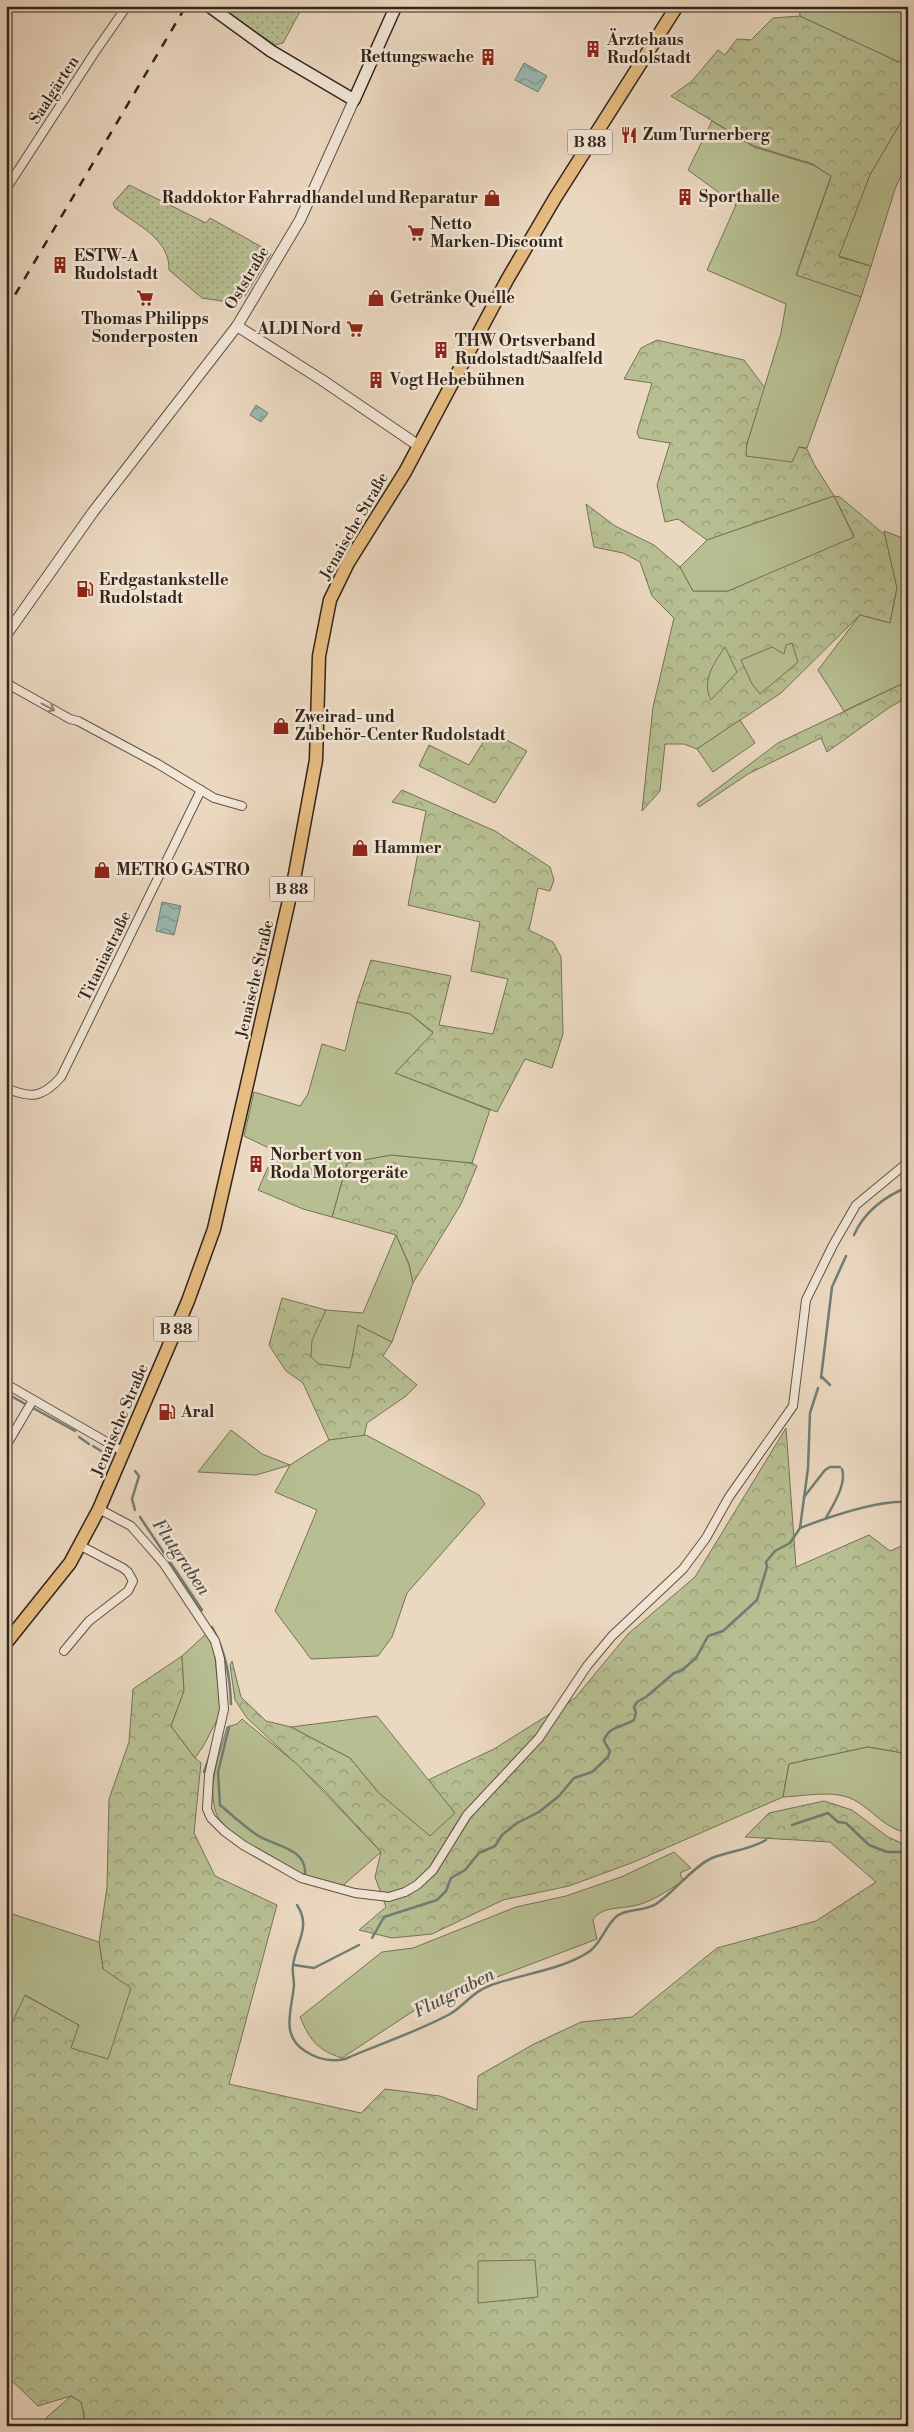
<svg xmlns="http://www.w3.org/2000/svg" width="914" height="2432" font-family="'Libre Bodoni',serif">
<style>
.grass{fill:url(#grass-dots);stroke:#747256}
.forest{fill:url(#forest-crowns);stroke:#747256}
.garden{fill:#b7bf92;stroke:#747256}
.water{fill:url(#water-waves);stroke:#6f7e75}
.lines{fill:none;stroke-linecap:round;stroke-linejoin:round}
.stream{stroke:#6f7e75;stroke-width:2.5}
.minor-casing{stroke:#605144;stroke-width:10}
.tertiary-casing{stroke:#605144;stroke-width:12}
.secondary-casing{stroke:#32241a;stroke-width:14}
.primary-casing{stroke:#32241a;stroke-width:15}
.minor{stroke:#f2e6d6;stroke-width:8}
.tertiary{stroke:#f2e6d6;stroke-width:10}
.secondary{stroke:#f2e6d6;stroke-width:11}
.primary{stroke:#e6bc80;stroke-width:12}
.rail{stroke:#32241a;stroke-width:2.5;stroke-dasharray:9 9;stroke-linecap:butt}
.oneway{stroke:#928578}
.labels{text-anchor:middle;dominant-baseline:central;stroke-width:5;stroke-linejoin:round;paint-order:stroke}
.shield{fill:#f2e6d6;stroke:#6c5e52;stroke-width:1}
.shield-label{font-size:15px;font-weight:bold;fill:#32241a}
.poi-label{font-size:16px;font-weight:bold;fill:#32241a;stroke:#f2e6d6;text-anchor:start}
.street-label{font-size:16px;fill:#32241a;stroke:#f2e6d6}
.water-label{font-size:18px;font-style:italic;fill:#515148;stroke:#f2e6d6}
</style>
<defs>
<pattern id="grass-dots" width="8" height="8" patternUnits="userSpaceOnUse" patternTransform="scale(1.25)"><rect width="8" height="8" fill="#b7bf92"/><path d="M2 2h.1M6 6h.1" fill="none" stroke="#959b76" stroke-width="1.8" stroke-linecap="round"/></pattern>
<pattern id="forest-crowns" width="20" height="18" patternUnits="userSpaceOnUse" patternTransform="scale(1.25)"><rect width="20" height="18" fill="#b7bf92"/><path d="M2 6a3 3 0 1 1 6 0M12 15a3 3 0 1 1 6 0" fill="none" stroke="#959b76"/></pattern>
<pattern id="water-waves" width="16" height="10" patternUnits="userSpaceOnUse" patternTransform="scale(1.25)"><rect width="16" height="10" fill="#98bab2"/><path d="M0 5q4-4 8 0t8 0" fill="none" stroke="#7d9790"/></pattern>
</defs>
<rect width="100%" height="100%" fill="#ebd8c0"/>
<filter id="stains"><feTurbulence type="fractalNoise" baseFrequency=".004" numOctaves="4"/><feColorMatrix values="0 0 0 0 .2 0 0 0 0 .09 0 0 0 0 .02 0 0 0 .5 -.17"/></filter>
<radialGradient id="worn" r=".72"><stop offset=".6" stop-color="#630" stop-opacity="0"/><stop offset="1" stop-color="#630" stop-opacity=".3"/></radialGradient>
<g class="grass">
<path d="M 219,6 L 303,6 L 283,43 L 275,45 Z"/>
<path d="M 129,185 L 206,223 L 210,218 L 267,250 L 271,254 L 245,296 L 228,302 L 202,298 L 169,270 C 170,239 137,225 115,208 L 113,203 Z"/>
</g>
<g class="forest">
<path d="M 800,16 L 899,62 L 908,52 L 908,117 L 905,116 L 870,175 L 839,257 L 871,266 L 861,297 L 796,276 L 831,177 L 813,164 L 754,146 L 671,96 L 692,81 L 718,50 L 725,55 L 737,39 L 751,40 L 773,18 Z"/>
<path d="M 657,340 L 744,360 L 765,388 L 747,444 L 746,455 L 799,447 L 807,449 L 814,464 L 834,496 L 840,497 L 885,535 L 897,588 L 890,623 L 860,615 L 781,693 L 697,749 L 684,744 L 665,744 L 660,791 L 642,811 L 653,707 L 674,618 L 652,596 L 640,562 L 623,553 L 594,547 L 586,504 L 615,526 L 654,545 L 680,567 L 693,591 L 728,591 L 854,536 L 834,496 L 707,540 L 678,519 L 665,522 L 657,485 L 670,443 L 639,438 L 637,432 L 652,383 L 624,379 L 641,348 Z"/>
<path d="M 908,681 L 908,697 L 890,707 L 827,752 L 821,738 L 748,774 L 699,807 L 697,804 L 778,743 Z"/>
<path d="M 490,731 L 527,751 L 495,803 L 419,766 L 429,745 L 469,765 Z"/>
<path d="M 402,790 L 495,831 L 550,867 L 554,880 L 550,891 L 538,888 L 529,930 L 553,942 L 561,957 L 563,1034 L 552,1068 L 525,1059 L 497,1112 L 395,1073 L 433,1032 L 410,1014 L 357,1002 L 371,960 L 451,976 L 439,1025 L 493,1034 L 508,979 L 471,971 L 480,922 L 408,905 L 426,811 L 392,802 Z"/>
<path d="M 391,1155 L 472,1163 L 477,1166 L 461,1204 L 413,1283 L 409,1264 L 396,1235 L 332,1217 L 347,1163 Z"/>
<path d="M 282,1298 L 326,1310 L 322,1322 L 358,1325 L 392,1342 L 383,1356 L 417,1385 L 406,1396 L 367,1423 L 364,1436 L 329,1440 L 303,1383 L 286,1371 L 269,1345 Z"/>
<path d="M 786,1428 L 796,1567 L 869,1535 L 890,1551 L 908,1543 L 908,1754 L 868,1747 L 789,1764 L 783,1797 L 634,1862 L 569,1886 L 503,1900 L 432,1934 L 392,1938 L 359,1930 L 386,1907 L 375,1877 L 381,1852 L 323,1789 L 247,1718 L 235,1700 L 230,1665 L 232,1661 L 241,1697 L 266,1721 L 291,1727 L 350,1758 L 379,1793 L 455,1813 L 428,1780 L 494,1749 L 575,1698 L 628,1634 L 695,1577 Z"/>
<path d="M 182,1656 L 184,1691 L 171,1726 L 195,1758 L 201,1763 L 194,1833 L 215,1876 L 277,1905 L 229,2084 L 361,2113 L 385,2089 L 440,2096 L 477,2110 L 478,2076 L 534,2044 L 581,2022 L 632,2017 L 717,1948 L 816,1921 L 876,1882 L 830,1842 L 745,1837 L 769,1813 L 824,1801 L 852,1810 L 888,1837 L 908,1846 L 908,2426 L 86,2426 L 81,2402 L 71,2396 L 38,2406 L 6,2375 L 6,2036 L 24,1995 L 79,2025 L 103,1969 L 99,1942 L 107,1887 L 109,1799 L 129,1742 L 133,1689 Z"/>
</g>
<g class="garden">
<path d="M 799,6 L 908,6 L 908,52 L 899,62 L 800,16 Z"/>
<path d="M 905,115 L 908,117 L 908,160 L 895,189 L 871,266 L 839,256 L 870,175 Z"/>
<path d="M 712,121 L 754,147 L 813,165 L 831,176 L 796,275 L 861,297 L 807,448 L 799,447 L 792,462 L 746,456 L 747,444 L 781,333 L 786,304 L 707,270 L 736,205 L 688,170 Z"/>
<path d="M 834,496 L 854,537 L 728,591 L 693,591 L 680,567 L 707,540 Z"/>
<path d="M 884,531 L 908,540 L 908,681 L 844,711 L 818,670 L 860,615 L 890,623 L 897,588 Z"/>
<path d="M 792,643 L 798,662 L 760,694 L 752,684 L 741,660 L 772,647 L 784,654 L 786,645 Z"/>
<path d="M 725,647 L 737,672 L 711,700 C 701,681 714,663 725,647 Z"/>
<path d="M 740,720 L 755,743 L 713,772 L 697,749 Z"/>
<path d="M 357,1002 L 410,1014 L 433,1033 L 395,1073 L 490,1110 L 472,1163 L 391,1155 L 347,1163 L 332,1217 L 303,1209 L 258,1190 L 275,1151 L 244,1136 L 254,1092 L 300,1106 L 308,1094 L 322,1044 L 345,1051 Z"/>
<path d="M 396,1235 L 409,1265 L 413,1283 L 392,1342 L 358,1325 L 350,1368 L 319,1364 L 311,1357 L 312,1340 L 326,1310 L 363,1313 Z"/>
<path d="M 231,1430 L 262,1454 L 290,1465 L 329,1440 L 366,1435 L 479,1495 L 485,1504 L 407,1593 L 392,1637 L 378,1656 L 311,1659 L 275,1611 L 317,1510 L 275,1492 L 290,1465 L 256,1475 L 198,1472 Z"/>
<path d="M 206,1634 L 212,1643 L 215,1658 L 221,1712 L 204,1745 L 195,1758 L 171,1726 L 184,1691 L 182,1656 Z"/>
<path d="M 377,1716 L 455,1813 L 430,1836 L 379,1793 L 350,1758 L 291,1727 Z"/>
<path d="M 242,1719 L 298,1765 L 381,1852 L 339,1889 C 304,1876 242,1850 220,1820 C 215,1814 214,1806 213,1798 C 211,1775 221,1749 227,1727 L 237,1724 Z"/>
<path d="M 868,1747 L 908,1754 L 908,1833 C 885,1829 875,1812 856,1801 C 836,1789 806,1796 783,1797 L 789,1764 Z"/>
<path d="M 674,1852 L 691,1868 L 680,1873 L 683,1881 C 668,1890 651,1903 633,1906 C 620,1909 602,1906 593,1920 L 597,1939 L 421,2006 L 342,2058 C 317,2050 310,2040 300,2017 L 382,1952 L 413,1948 L 516,1907 L 566,1896 L 621,1877 Z"/>
<path d="M 6,1912 L 99,1942 L 103,1969 L 131,1988 L 108,2059 L 71,2048 L 79,2025 L 25,1995 L 6,2036 Z"/>
<path d="M 535,2260 L 538,2297 L 478,2303 L 478,2261 Z"/>
<path d="M 71,2396 L 81,2402 L 86,2426 L 45,2426 L 46,2418 Z"/>
</g>
<g class="water">
<path d="M 524,63 L 547,76 L 538,92 L 515,80 Z"/>
<path d="M 256,405 L 268,413 L 261,422 L 250,415 Z"/>
<path d="M 162,902 L 181,906 L 174,935 L 156,931 Z"/>
</g>
<g class="lines">
<g class="stream">
<path d="M 854,1235 C 864,1212 885,1196 908,1187"/>
<path d="M 822,1377 L 830,1385"/>
<path d="M 821,1378 L 832,1287 L 846,1256"/>
<path d="M 6,1393 L 27,1405"/>
<path d="M 33,1408 L 75,1431"/>
<path d="M 79,1437 L 89,1444"/>
<path d="M 93,1446 L 101,1451"/>
<path d="M 135,1471 L 139,1476 L 132,1499 L 135,1510"/>
<path d="M 804,1497 L 825,1470 L 830,1467 L 840,1467"/>
<path d="M 140,1517 L 202,1610"/>
<path d="M 826,1518 C 833,1505 847,1484 842,1469"/>
<path d="M 800,1528 C 829,1517 877,1500 908,1502"/>
<path d="M 212,1627 C 226,1652 230,1676 231,1704"/>
<path d="M 229,1727 L 218,1772 L 220,1805 C 232,1815 244,1826 257,1835 C 274,1846 307,1848 305,1874"/>
<path d="M 204,1772 L 211,1752"/>
<path d="M 792,1825 L 828,1813 L 838,1822 L 846,1823 L 869,1845 L 887,1852 L 908,1852"/>
<path d="M 297,1905 C 312,1927 295,1944 293,1966 C 292,1972 294,1979 294,1985 C 292,2010 280,2035 305,2051 C 317,2059 331,2062 345,2059 C 379,2044 417,2032 450,2014 C 464,2006 472,1992 489,1986 C 520,1974 563,1970 590,1951 C 602,1942 605,1926 617,1916 C 627,1908 643,1912 656,1904 C 674,1892 695,1865 712,1858 C 730,1851 749,1850 766,1840"/>
<path d="M 372,1938 L 384,1917 L 437,1900 L 446,1891 L 451,1878 L 465,1870 L 479,1853 L 495,1846 L 502,1835 L 517,1823 L 539,1812 L 559,1796 L 574,1778 L 592,1772 L 608,1757 L 610,1751 L 604,1741 C 608,1726 623,1727 634,1720 L 636,1713 L 634,1707 L 637,1702 L 646,1697 L 674,1673 L 681,1671 L 696,1658 L 708,1636 L 723,1631 L 757,1600 L 767,1567 L 766,1562 L 775,1551 L 790,1543 L 800,1528 L 808,1468 L 810,1413 L 818,1388"/>
<path d="M 294,1965 L 314,1968 L 359,1945"/>
</g>
<g class="minor-casing">
<g id="minor">
<path d="M 6,189 L 95,52 L 127,6"/>
<path d="M 6,683 L 70,719 L 78,721 L 158,764 L 214,798 L 242,806"/>
<path d="M 6,1088 C 31,1099 42,1098 61,1077 L 201,790"/>
<path d="M 6,1384 L 124,1452"/>
<path d="M 6,1446 L 33,1400"/>
<path d="M 99,1509 L 131,1526 L 145,1542 L 164,1564 L 215,1641 L 220,1659 L 224,1709 L 209,1775 L 207,1809 L 211,1818 L 224,1831 L 243,1845 L 301,1878 L 355,1893 L 389,1897 L 405,1892 L 417,1885 L 433,1870 L 467,1815 L 539,1738 L 587,1666 L 612,1636 L 683,1569 L 706,1538 L 729,1497 L 793,1406 L 806,1300 L 833,1245 L 856,1205 L 908,1162"/>
<path d="M 64,1651 L 89,1621 L 128,1591 L 133,1581 L 128,1572 L 123,1568 L 81,1546"/>
</g>
</g>
<g class="tertiary-casing">
<g id="tertiary">
<path d="M 237,326 L 322,380 L 419,446"/>
<path d="M 6,635 L 93,512 L 237,326 L 300,220 L 354,100"/>
</g>
</g>
<g class="secondary-casing">
<path id="secondary" d="M 209,6 L 271,51 L 354,100 L 396,6"/>
</g>
<g class="primary-casing">
<path id="primary" d="M 6,1643 L 70,1563 L 99,1509 L 188,1301 L 214,1229 L 295,874 L 316,760 L 319,656 L 330,600 L 348,563 L 405,472 L 507,280 L 555,198 L 677,6"/>
</g>
<use href="#minor" class="minor"/>
<use href="#tertiary" class="tertiary"/>
<use href="#secondary" class="secondary"/>
<use href="#primary" class="primary"/>
<path class="rail" d="M 6,310 L 186,6"/>
</g>
<defs><path id="oneway-shaft" d="M-6 0H5M1.5-3L5.5 0L1.5 3" fill="none" stroke-width="1.6" stroke-linecap="round" stroke-linejoin="round" transform="scale(1.25)"/></defs>
<use class="oneway" href="#oneway-shaft" transform="translate(48 707) rotate(28)"/>
<defs>
<g id="building-bare" transform="scale(1.35)"><path d="M-4-6H4V6H1V3H-1V6H-4ZM-2.5-4.3h1.7v1.8h-1.7ZM.8-4.3h1.7v1.8H.8ZM-2.5-1h1.7V.8h-1.7ZM.8-1h1.7V.8H.8Z" fill="#8f2418" stroke="#f2e6d6" stroke-width="2.5" paint-order="stroke"/></g>
<g id="restaurant-bare" transform="scale(1.35)"><path d="M-5-6h1v4h1v-4h1v4h1v-4h1v5L-1.5 .5V6h-2V.5L-5-1ZM5-6V6H3V1.5H1.5Q1.5-4 5-6Z" fill="#8f2418" stroke="#f2e6d6" stroke-width="2.5" paint-order="stroke"/></g>
<g id="shop-bare" transform="scale(1.35)"><path d="M-5-2.5h2.3a2.7 3.5 0 0 1 5.4 0H5L5.5 6h-11ZM-1.5-2.5h3a1.5 2.3 0 0 0-3 0Z" fill="#8f2418" stroke="#f2e6d6" stroke-width="2.5" paint-order="stroke"/></g>
<g id="supermarket-bare" transform="scale(1.35)"><path d="M-6-5.5h2.5l.6 2H6L4.5 2H-2.5L-4.4-4H-6ZM-1.5 3.2a1.3 1.3 0 1 0 .1 0ZM3 3.2a1.3 1.3 0 1 0 .1 0Z" fill="#8f2418" stroke="#f2e6d6" stroke-width="2.5" paint-order="stroke"/></g>
<g id="fuel-bare" transform="scale(1.35)"><path d="M-5.5-6h7V0h2V4h1.3V-2.5L3-4.5l.8-.8L6-3V5H2.5V1h-1V6h-7ZM-4.2-4.7v3.2H.2V-4.7Z" fill="#8f2418" stroke="#f2e6d6" stroke-width="2.5" paint-order="stroke"/></g>
</defs>
<g fill-rule="evenodd">
<use href="#building-bare" x="593" y="49"/>
<use href="#building-bare" x="488" y="57"/>
<use href="#restaurant-bare" x="629" y="135"/>
<use href="#building-bare" x="685" y="197"/>
<use href="#shop-bare" x="492" y="198"/>
<use href="#supermarket-bare" x="416" y="233"/>
<use href="#building-bare" x="60" y="265"/>
<use href="#supermarket-bare" x="145" y="298"/>
<use href="#shop-bare" x="376" y="298"/>
<use href="#supermarket-bare" x="355" y="329"/>
<use href="#building-bare" x="441" y="350"/>
<use href="#building-bare" x="376" y="380"/>
<use href="#fuel-bare" x="85" y="589"/>
<use href="#shop-bare" x="281" y="726"/>
<use href="#shop-bare" x="360" y="848"/>
<use href="#shop-bare" x="102" y="870"/>
<use href="#building-bare" x="256" y="1164"/>
<use href="#fuel-bare" x="167" y="1412"/>
</g>
<g class="labels">
<g class="shield">
<rect x="567.5" y="129.5" width="45" height="25" rx="4"/>
<rect x="269.5" y="876.5" width="45" height="25" rx="4"/>
<rect x="153.5" y="1316.5" width="45" height="25" rx="4"/>
</g>
<g class="shield-label">
<text x="590" y="142">B 88</text>
<text x="292" y="889">B 88</text>
<text x="176" y="1329">B 88</text>
</g>
<g class="poi-label">
<text x="607" y="40">Ärztehaus<tspan x="607" dy="18">Rudolstadt</tspan></text>
<text x="474" y="57" text-anchor="end">Rettungswache</text>
<text x="643" y="135">Zum Turnerberg</text>
<text x="699" y="197">Sporthalle</text>
<text x="478" y="198" text-anchor="end">Raddoktor Fahrradhandel und Reparatur</text>
<text x="430" y="224">Netto<tspan x="430" dy="18">Marken-Discount</tspan></text>
<text x="74" y="256">ESTW-A<tspan x="74" dy="18">Rudolstadt</tspan></text>
<text x="390" y="298">Getränke Quelle</text>
<text x="145" y="319" text-anchor="middle">Thomas Philipps<tspan x="145" dy="18">Sonderposten</tspan></text>
<text x="341" y="329" text-anchor="end">ALDI Nord</text>
<text x="455" y="341">THW Ortsverband<tspan x="455" dy="18">Rudolstadt/Saalfeld</tspan></text>
<text x="390" y="380">Vogt Hebebühnen</text>
<text x="99" y="580">Erdgastankstelle<tspan x="99" dy="18">Rudolstadt</tspan></text>
<text x="295" y="717">Zweirad- und<tspan x="295" dy="18">Zubehör-Center Rudolstadt</tspan></text>
<text x="374" y="848">Hammer</text>
<text x="116" y="870">METRO GASTRO</text>
<text x="270" y="1155">Norbert von<tspan x="270" dy="18">Roda Motorgeräte</tspan></text>
<text x="181" y="1412">Aral</text>
</g>
<g class="street-label">
<text transform="translate(54 90) rotate(-57)">Saalgärten</text>
<text transform="translate(247 278) rotate(-59)">Oststraße</text>
<text transform="translate(354 526) rotate(-60)">Jenaische Straße</text>
<text transform="translate(105 956) rotate(-64)">Titaniastraße</text>
<text transform="translate(255 979) rotate(-77)">Jenaische Straße</text>
<text transform="translate(120 1420) rotate(-67)">Jenaische Straße</text>
</g>
<g class="water-label">
<text transform="translate(181 1557) rotate(56)">Flutgraben</text>
<text transform="translate(454 1993) rotate(-27)">Flutgraben</text>
</g>
</g>
<rect width="914" height="2432" fill="none" stroke="#ebd8c0" stroke-width="25"/>
<rect x="8" y="8" width="899" height="2417" fill="none" stroke="#32241a" stroke-width="2.5"/>
<rect x="12" y="12" width="889" height="2407" fill="none" stroke="#32241a"/>
<rect width="100%" height="100%" filter="url(#stains)"/>
<rect width="100%" height="100%" fill="url(#worn)"/>
</svg>
